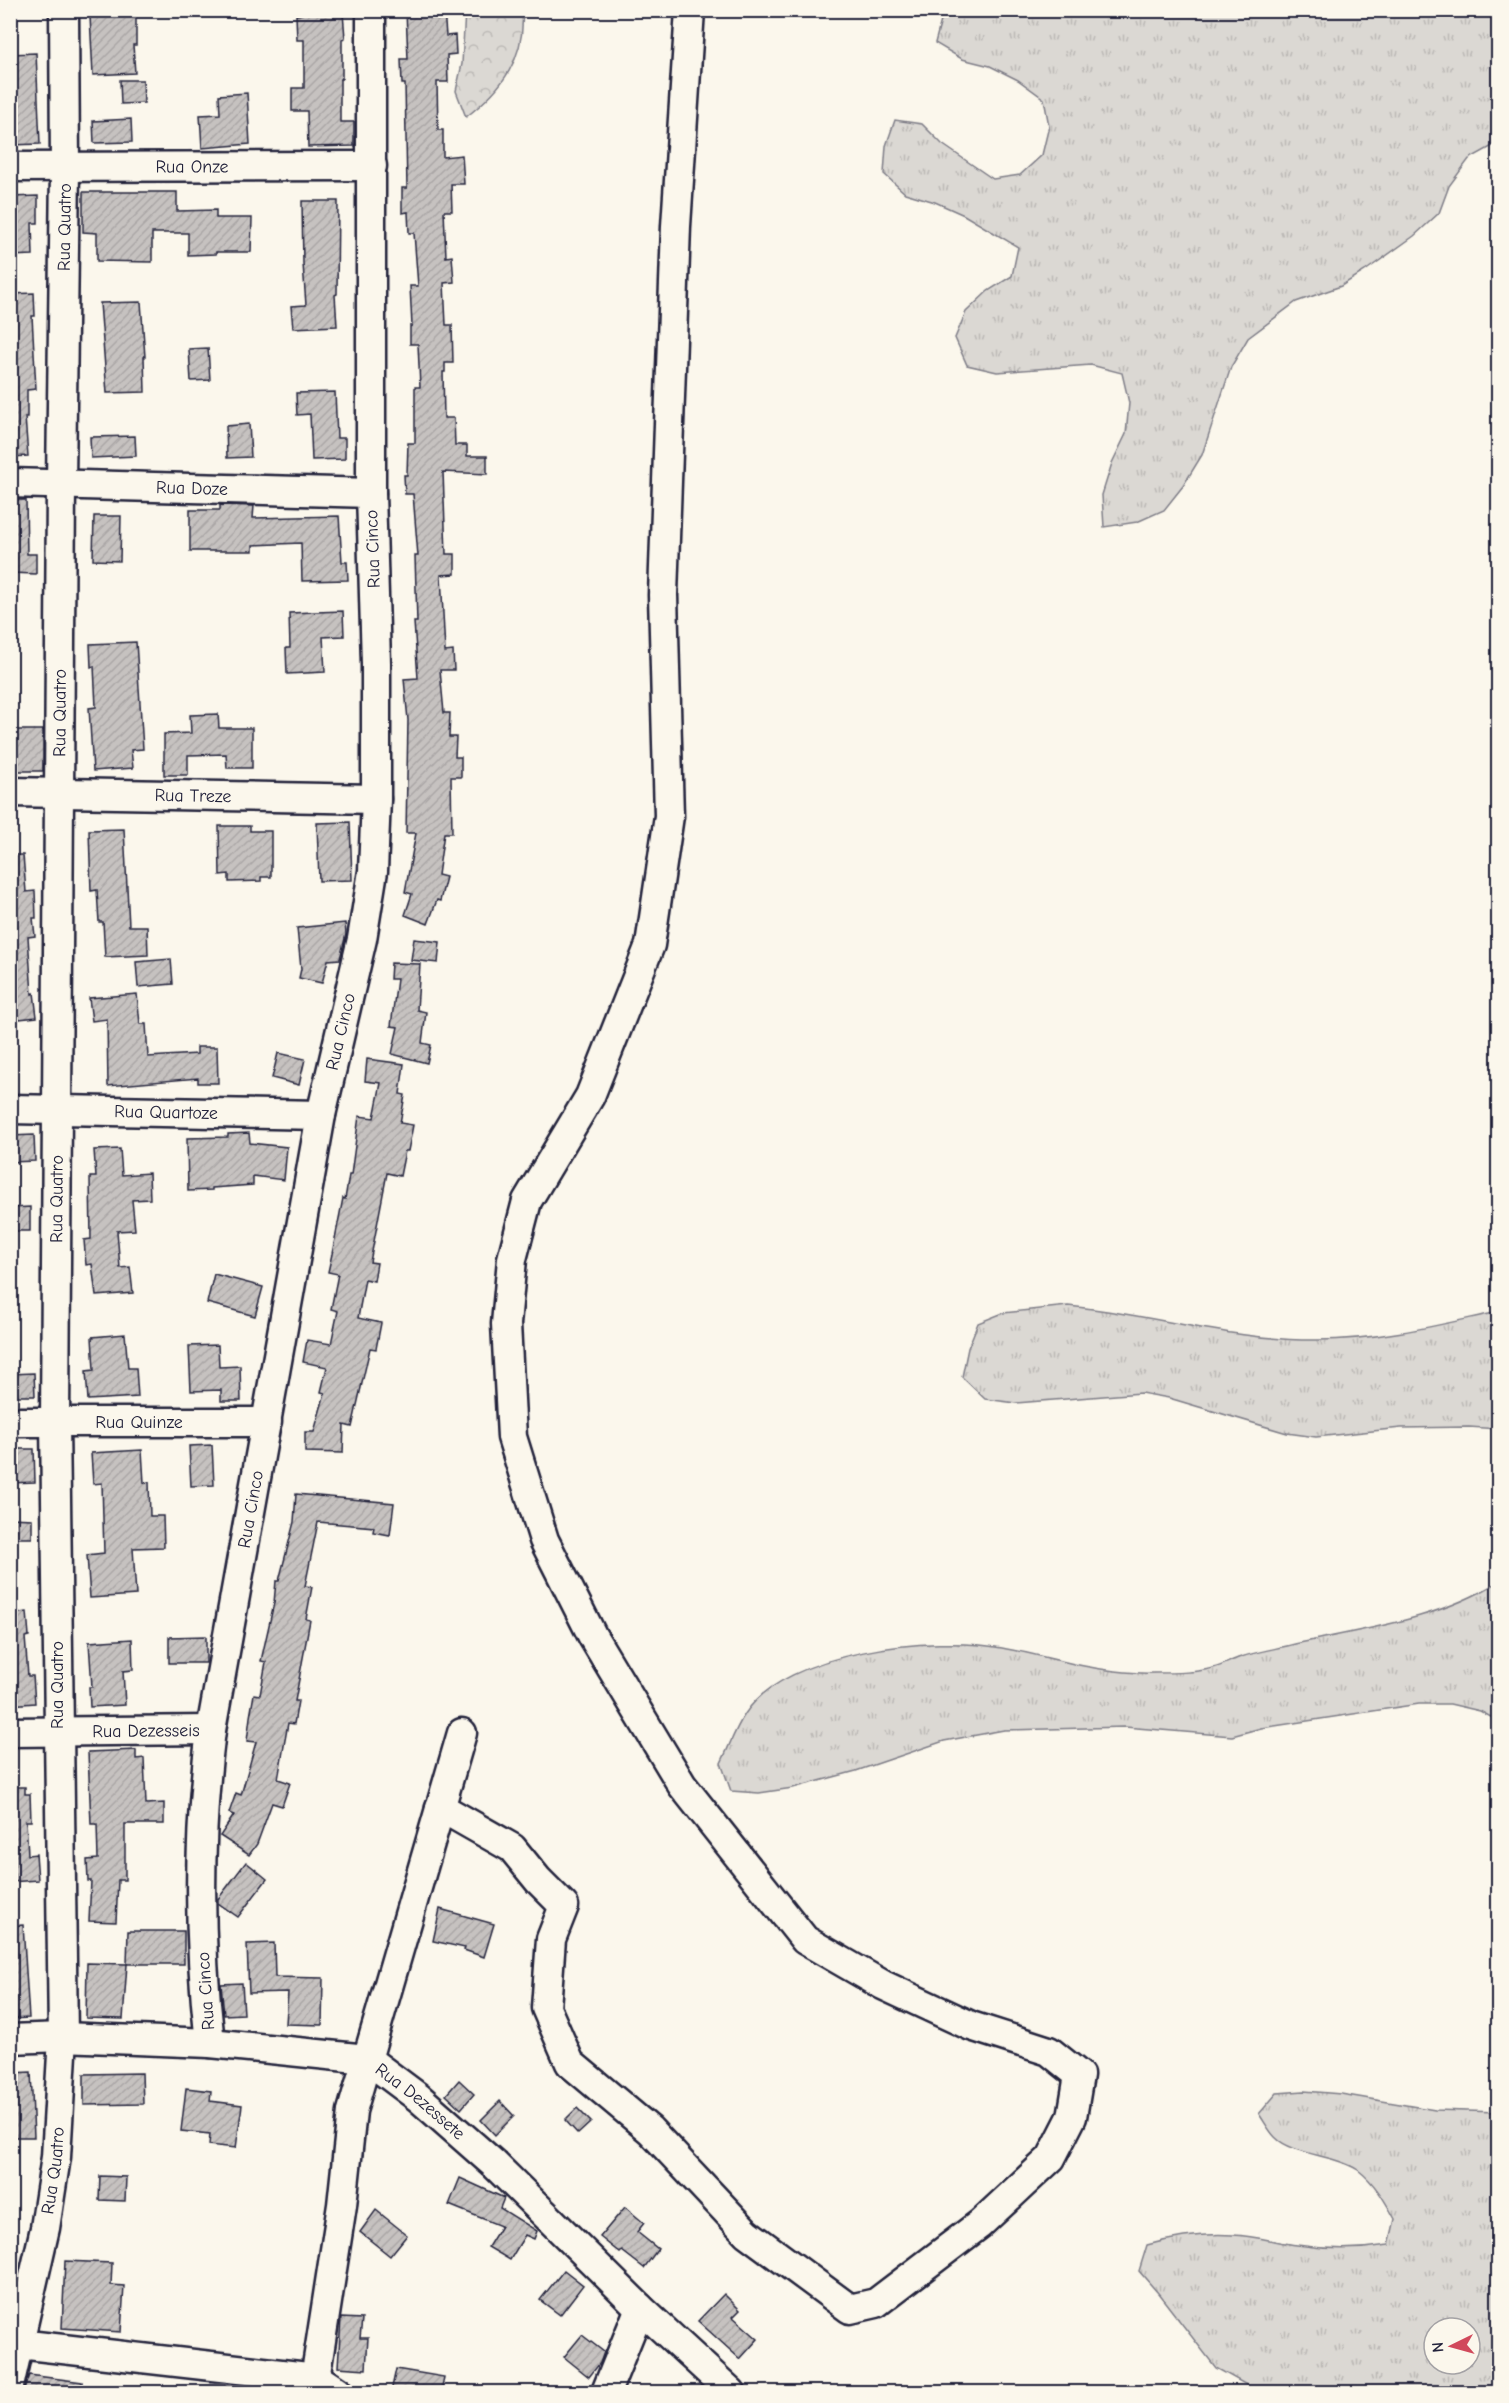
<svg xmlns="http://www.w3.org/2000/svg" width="1509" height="2403" font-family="'Comic Neue',sans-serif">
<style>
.grass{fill:url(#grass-tufts);stroke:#7e7d87;stroke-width:1.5;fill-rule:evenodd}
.forest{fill:url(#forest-crowns);stroke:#7e7d87;stroke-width:1.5}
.building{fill:url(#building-hatch);stroke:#22223b;stroke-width:1.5}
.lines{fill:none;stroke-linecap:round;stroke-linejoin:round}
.minor-casing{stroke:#22223b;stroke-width:33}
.minor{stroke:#fbf7ec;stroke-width:28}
.labels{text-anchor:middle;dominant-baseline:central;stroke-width:4.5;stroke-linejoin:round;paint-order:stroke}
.street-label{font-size:18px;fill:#22223b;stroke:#fbf7ec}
</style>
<defs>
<pattern id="grass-tufts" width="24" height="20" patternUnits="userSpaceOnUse" patternTransform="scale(1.5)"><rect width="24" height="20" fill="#dbd8d3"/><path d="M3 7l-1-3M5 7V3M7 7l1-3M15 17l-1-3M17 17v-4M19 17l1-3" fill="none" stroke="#bcb9b6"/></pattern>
<pattern id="forest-crowns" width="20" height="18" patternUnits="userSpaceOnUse" patternTransform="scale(1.5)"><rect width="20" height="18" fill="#dbd8d3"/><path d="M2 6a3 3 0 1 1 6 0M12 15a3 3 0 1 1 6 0" fill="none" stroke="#bcb9b6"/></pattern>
<pattern id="building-hatch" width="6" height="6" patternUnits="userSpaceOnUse" patternTransform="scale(1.5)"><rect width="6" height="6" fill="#c6c2c0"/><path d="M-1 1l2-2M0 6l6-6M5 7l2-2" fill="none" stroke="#aaa6a6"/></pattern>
</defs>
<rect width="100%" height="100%" fill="#fbf7ec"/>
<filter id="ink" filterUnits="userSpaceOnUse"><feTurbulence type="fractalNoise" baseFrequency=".0167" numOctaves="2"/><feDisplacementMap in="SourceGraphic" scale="12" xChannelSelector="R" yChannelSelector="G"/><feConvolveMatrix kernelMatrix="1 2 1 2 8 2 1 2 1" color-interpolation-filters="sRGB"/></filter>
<g filter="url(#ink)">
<g class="grass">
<path d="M 1007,10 L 1498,11 L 1498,143 L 1469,159 L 1449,186 L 1439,213 L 1414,236 L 1365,271 L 1341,286 L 1296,302 L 1248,338 L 1231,367 L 1202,455 L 1183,486 L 1164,510 L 1137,522 L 1104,527 L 1102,495 L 1112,463 L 1126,434 L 1129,403 L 1122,373 L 1091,365 L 997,372 L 967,365 L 955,338 L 966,312 L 988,291 L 1012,276 L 1018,247 L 964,215 L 935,202 L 905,193 L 884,174 L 886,146 L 895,120 L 922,124 L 942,144 L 993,179 L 1020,175 L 1042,155 L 1049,126 L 1044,99 L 1018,80 L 990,66 L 962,59 L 935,43 L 942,17 Z"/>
<path d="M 1068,1306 C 1152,1314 1233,1341 1318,1340 C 1379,1340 1439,1325 1498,1312 L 1498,1429 L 1469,1427 L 1401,1428 L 1316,1437 L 1287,1433 L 1169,1398 L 1141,1393 L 1016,1403 L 985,1399 L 962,1377 L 968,1348 L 978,1323 L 1003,1313 Z"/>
<path d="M 1498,1582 L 1498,1721 L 1480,1711 L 1450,1704 L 1419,1704 L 1261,1728 L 1232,1736 L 1125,1727 L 1004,1730 L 944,1741 L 856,1771 L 793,1788 L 759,1793 L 731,1791 L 721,1763 C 729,1747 735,1729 745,1714 C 786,1650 934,1635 1002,1648 C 1052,1657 1103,1675 1154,1673 C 1173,1673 1195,1673 1213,1668 C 1222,1666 1230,1661 1238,1658 C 1255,1652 1274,1649 1291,1645 C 1361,1629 1436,1621 1498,1582 Z"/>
<path d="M 1304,2091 L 1341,2094 L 1435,2110 L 1498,2112 L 1498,2392 L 1259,2392 L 1216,2368 L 1158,2293 L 1139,2271 L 1147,2245 C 1176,2237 1203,2233 1233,2235 C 1255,2236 1276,2242 1297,2245 C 1328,2250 1358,2250 1389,2245 L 1395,2219 C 1385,2201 1375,2183 1358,2170 C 1336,2155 1292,2155 1275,2137 C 1269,2131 1264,2121 1259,2114 L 1277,2093 ZM 1434,2328 L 1470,2328 L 1470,2364 L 1434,2364 Z"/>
</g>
<path class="forest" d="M 465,11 L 522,11 C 526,58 502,89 466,117 L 456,91 L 462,64 Z"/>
<g class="building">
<path d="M 94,10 L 136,10 L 136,45 L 133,45 L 135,73 L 93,75 L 90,16 L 94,16 Z"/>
<path d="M 302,10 L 341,10 L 341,13 L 343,13 L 345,38 L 342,39 L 342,79 L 340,79 L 340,122 L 354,122 L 354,146 L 308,147 L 307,111 L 292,111 L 292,88 L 304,88 L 304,40 L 297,40 L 296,15 L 302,14 Z"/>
<path d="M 444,10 L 446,36 L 455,35 L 456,54 L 447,55 L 448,82 L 437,82 L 438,130 L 443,130 L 443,157 L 462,155 L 464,184 L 451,184 L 452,211 L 444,211 L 446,257 L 452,256 L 454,282 L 444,283 L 446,325 L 452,325 L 453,363 L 445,363 L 445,372 L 443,372 L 444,418 L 454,418 L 455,445 L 467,445 L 467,456 L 487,456 L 487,474 L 443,472 L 446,554 L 455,554 L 455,574 L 441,575 L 445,652 L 453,651 L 454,670 L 440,670 L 444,713 L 450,713 L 449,737 L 456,737 L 455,757 L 461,757 L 461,777 L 451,777 L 452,833 L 444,833 L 438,875 L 446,877 L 440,901 L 437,900 L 428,924 L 405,915 L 412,894 L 405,892 L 416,833 L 406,833 L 408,720 L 404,679 L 418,678 L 414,622 L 417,622 L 415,556 L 418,556 L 413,494 L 405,494 L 404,475 L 407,475 L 408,443 L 415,443 L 415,387 L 420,387 L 418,344 L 410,344 L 410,326 L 412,326 L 410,286 L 418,286 L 414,233 L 409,233 L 408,212 L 402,213 L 402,188 L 407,188 L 405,84 L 402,84 L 401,59 L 408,59 L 406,11 Z"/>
<path d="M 36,53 L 40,144 L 10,145 L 10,54 Z"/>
<path d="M 120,80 L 143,80 L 144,103 L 121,104 Z"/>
<path d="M 247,93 L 250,144 L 202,148 L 200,115 L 220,114 L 219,95 Z"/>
<path d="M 131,119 L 132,142 L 94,143 L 93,121 Z"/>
<path d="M 83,192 L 177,192 L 177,211 L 216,210 L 216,218 L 252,218 L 251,252 L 216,252 L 216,254 L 188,255 L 188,233 L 152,233 L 152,262 L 97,261 L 97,233 L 83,232 Z"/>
<path d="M 38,196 L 38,223 L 32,223 L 33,255 L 10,256 L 10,197 Z"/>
<path d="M 302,201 L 338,201 L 337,294 L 335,295 L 337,326 L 293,328 L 291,306 L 306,305 L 303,264 Z"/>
<path d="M 34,293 L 35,316 L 32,316 L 36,389 L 27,390 L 27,417 L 25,417 L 28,456 L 10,457 L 10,294 Z"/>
<path d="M 141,302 L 145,357 L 144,357 L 145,392 L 107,393 L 100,303 Z"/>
<path d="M 208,348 L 210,380 L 191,381 L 189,349 Z"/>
<path d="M 335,392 L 337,438 L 345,438 L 345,459 L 312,460 L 310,414 L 297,415 L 296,393 Z"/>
<path d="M 249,424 L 251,457 L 227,458 L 226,426 Z"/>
<path d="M 135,436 L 136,456 L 91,458 L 90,437 Z"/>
<path d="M 10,500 L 26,500 L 27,554 L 36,554 L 36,574 L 10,573 Z"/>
<path d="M 220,505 L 254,506 L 253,518 L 339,516 L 342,562 L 347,562 L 348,580 L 302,581 L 301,543 L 253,545 L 253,551 L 190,551 L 190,510 L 220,510 Z"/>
<path d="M 94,516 L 121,516 L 120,561 L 93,560 Z"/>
<path d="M 343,611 L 344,636 L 323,637 L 325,672 L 287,674 L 286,648 L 290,648 L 289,613 Z"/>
<path d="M 136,642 L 143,749 L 131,750 L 133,768 L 93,771 L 89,708 L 96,707 L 94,666 L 91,667 L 90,644 Z"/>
<path d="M 218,714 L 219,728 L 252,728 L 252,768 L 227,768 L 226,754 L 188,755 L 188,775 L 164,775 L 164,734 L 191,733 L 190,715 Z"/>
<rect x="10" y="730" width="33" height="41"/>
<path d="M 350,822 L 352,880 L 319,881 L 317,823 Z"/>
<path d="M 219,826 L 250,826 L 250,831 L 271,831 L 271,877 L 261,877 L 261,881 L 229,882 L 229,874 L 220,875 Z"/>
<path d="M 124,829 L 129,926 L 147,926 L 148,955 L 105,957 L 103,922 L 99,922 L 97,890 L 91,891 L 89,830 Z"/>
<path d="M 10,855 L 23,855 L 26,892 L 35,891 L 36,918 L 33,918 L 35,936 L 28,937 L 32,994 L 34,993 L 37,1017 L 10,1020 Z"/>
<path d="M 345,923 L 346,934 L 340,959 L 328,960 L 322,983 L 299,978 L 301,969 L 297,928 Z"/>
<path d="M 414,939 L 440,942 L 438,963 L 411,960 Z"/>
<path d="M 171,959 L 173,984 L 138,987 L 136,962 Z"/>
<path d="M 391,963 L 420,964 L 417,1010 L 426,1012 L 422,1043 L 431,1045 L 427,1063 L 392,1054 L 398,1027 L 391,1026 L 397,979 L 390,979 Z"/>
<path d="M 137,994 L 140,1024 L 146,1024 L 148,1057 L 197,1054 L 197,1047 L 217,1047 L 218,1083 L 198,1083 L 198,1078 L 108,1086 L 107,1019 L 92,1021 L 89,998 Z"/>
<path d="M 278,1053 L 305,1059 L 299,1085 L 272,1078 Z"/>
<path d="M 367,1059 L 404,1064 L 400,1094 L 405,1095 L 400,1123 L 413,1125 L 408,1151 L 405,1151 L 400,1176 L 387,1173 L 370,1262 L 377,1263 L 374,1281 L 365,1279 L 358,1318 L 381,1323 L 376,1349 L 370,1348 L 352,1427 L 344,1425 L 343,1453 L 305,1452 L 305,1432 L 314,1432 L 325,1393 L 321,1392 L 327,1367 L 303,1362 L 307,1340 L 331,1344 L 338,1311 L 331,1309 L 338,1274 L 328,1272 L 332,1254 L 343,1198 L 345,1199 L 349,1175 L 351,1175 L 359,1116 L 374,1118 L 381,1083 L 365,1081 Z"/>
<path d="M 249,1133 L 250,1143 L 287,1147 L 284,1180 L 253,1176 L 253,1185 L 212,1188 L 212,1190 L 188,1191 L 187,1138 L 228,1137 L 228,1134 Z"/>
<path d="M 34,1135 L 35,1161 L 10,1162 L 10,1136 Z"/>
<path d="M 120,1149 L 122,1175 L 149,1173 L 150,1199 L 132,1200 L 135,1230 L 117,1231 L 120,1268 L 130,1267 L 133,1293 L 96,1296 L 92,1264 L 86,1265 L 84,1240 L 91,1239 L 90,1177 L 96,1177 L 94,1150 Z"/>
<path d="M 30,1207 L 30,1231 L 10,1231 L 10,1208 Z"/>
<path d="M 214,1274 L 263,1287 L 255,1316 L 207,1303 Z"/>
<path d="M 125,1334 L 128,1368 L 136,1368 L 138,1397 L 88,1400 L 86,1371 L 94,1370 L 92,1337 Z"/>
<path d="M 218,1345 L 219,1367 L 240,1366 L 241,1401 L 221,1401 L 221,1390 L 191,1391 L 189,1346 Z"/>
<path d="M 34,1373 L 35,1396 L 10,1396 L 10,1374 Z"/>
<path d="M 212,1445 L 214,1485 L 191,1486 L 189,1446 Z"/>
<path d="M 10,1449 L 34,1449 L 35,1482 L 10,1483 Z"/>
<path d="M 142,1450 L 144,1483 L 149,1482 L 150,1516 L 163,1516 L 164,1547 L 133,1548 L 136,1595 L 90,1598 L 87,1555 L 104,1553 L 102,1483 L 93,1484 L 91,1453 Z"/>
<path d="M 296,1494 L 394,1503 L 390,1535 L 373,1532 L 374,1527 L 318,1522 L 305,1586 L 312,1587 L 306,1619 L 310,1620 L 295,1701 L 298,1701 L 294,1724 L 288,1723 L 278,1779 L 290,1783 L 282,1806 L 272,1803 L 257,1844 L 249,1855 L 220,1836 L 234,1815 L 229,1813 L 236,1793 L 241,1795 L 256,1742 L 247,1741 L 250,1717 L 254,1694 L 260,1695 L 266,1662 L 261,1661 L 274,1603 L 276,1581 L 279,1581 L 294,1522 Z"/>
<path d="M 10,1518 L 32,1519 L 32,1538 L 10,1538 Z"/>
<path d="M 27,1612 L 29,1636 L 25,1637 L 28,1676 L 33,1676 L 35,1703 L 10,1705 L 10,1614 Z"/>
<path d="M 206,1636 L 206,1663 L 169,1663 L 169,1637 Z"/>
<path d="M 132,1639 L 133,1670 L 123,1671 L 125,1705 L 90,1707 L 89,1687 L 92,1687 L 89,1642 Z"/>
<path d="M 136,1750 L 136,1759 L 144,1758 L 146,1804 L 164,1803 L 164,1824 L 125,1824 L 125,1880 L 118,1880 L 116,1922 L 89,1921 L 91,1881 L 88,1881 L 87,1860 L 98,1859 L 97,1824 L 91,1824 L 88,1752 Z"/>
<path d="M 10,1787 L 25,1787 L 25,1794 L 30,1794 L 31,1821 L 26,1821 L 28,1855 L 36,1854 L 38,1880 L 10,1882 Z"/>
<path d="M 246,1862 L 267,1879 L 238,1917 L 218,1903 L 218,1899 Z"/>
<path d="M 440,1909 L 494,1924 L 484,1957 L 464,1950 L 465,1948 L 433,1941 Z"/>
<path d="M 23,1925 L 29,2018 L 10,2019 L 10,1926 Z"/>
<path d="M 128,1931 L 184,1931 L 184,1964 L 127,1964 Z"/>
<path d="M 274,1943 L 275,1977 L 323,1978 L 322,2025 L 286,2024 L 288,1992 L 249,1993 L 247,1944 Z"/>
<path d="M 87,1963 L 127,1964 L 123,2019 L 86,2018 Z"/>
<path d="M 242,1983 L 244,2014 L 224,2015 L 221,1984 Z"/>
<path d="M 31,2072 L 34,2137 L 10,2137 L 10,2073 Z"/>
<path d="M 142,2073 L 143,2104 L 84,2105 L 84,2074 Z"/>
<path d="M 459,2080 L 474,2094 L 461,2109 L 446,2095 Z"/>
<path d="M 186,2088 L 211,2091 L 210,2101 L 242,2105 L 236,2148 L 209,2145 L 210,2134 L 181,2131 Z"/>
<path d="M 500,2101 L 514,2116 L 495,2135 L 481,2120 Z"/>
<path d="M 577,2108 L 591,2122 L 578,2134 L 565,2120 Z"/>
<path d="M 100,2176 L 126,2177 L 125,2201 L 99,2200 Z"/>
<path d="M 460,2178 L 504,2198 L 500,2208 L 537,2231 L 534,2239 L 525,2235 L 510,2260 L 488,2247 L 501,2226 L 449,2205 Z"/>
<path d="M 625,2207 L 644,2223 L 637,2232 L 658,2249 L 644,2268 L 622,2251 L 620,2253 L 600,2237 Z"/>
<path d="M 376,2210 L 407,2235 L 390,2256 L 360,2232 Z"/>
<path d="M 65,2261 L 112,2263 L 111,2285 L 124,2286 L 121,2332 L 62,2328 Z"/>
<path d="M 564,2270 L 583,2285 L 560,2315 L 540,2300 Z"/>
<path d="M 724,2294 L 740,2310 L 733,2317 L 758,2339 L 740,2359 L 698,2321 Z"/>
<path d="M 341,2318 L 362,2319 L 360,2338 L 368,2338 L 366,2369 L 338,2367 Z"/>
<path d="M 582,2335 L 604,2352 L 600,2363 L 589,2377 L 564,2357 Z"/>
<path d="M 396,2369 L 444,2377 L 441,2392 L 391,2392 Z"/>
<path d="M 29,2375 L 82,2382 L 82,2392 L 23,2392 Z"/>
</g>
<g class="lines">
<g class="minor-casing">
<g id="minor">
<path id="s1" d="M 10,167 L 372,166"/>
<path id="s2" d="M 10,483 L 371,493"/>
<path id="s3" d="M 10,792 L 376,799"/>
<path id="s4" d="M 10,1109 L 321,1115"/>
<path id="s5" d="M 10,1422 L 267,1422"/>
<path id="s6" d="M 10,1732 L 211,1730"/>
<path d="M 440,1807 L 512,1848 L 538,1880 L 564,1906 L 551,1939 L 546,2008 L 570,2063 L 650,2130 L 747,2233 L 850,2309 L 876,2303 L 980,2224 L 1051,2158 L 1072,2117 L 1079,2075 L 1049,2051 L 971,2026 L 883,1985 L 805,1940 L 682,1785 L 593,1637 L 544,1540 L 512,1437 L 506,1324 L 512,1259 L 527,1201 L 590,1096 L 650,945 L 669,816 L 663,595 L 676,226 L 690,10"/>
<path id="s7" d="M 10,2039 L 63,2037 L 210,2043 L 367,2059 L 419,2098 L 494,2164 L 640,2308 L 731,2392"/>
<path id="s8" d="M 210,2043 C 198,1939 198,1834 211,1730 L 321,1115 L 362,939 L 373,871 L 376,799 L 376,663 L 371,493 L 371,10"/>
<path d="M 19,2344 L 317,2378 L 338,2392"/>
<path id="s9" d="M 10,2382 L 45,2228 L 56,2157 L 63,2037 L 55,1422 L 61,484 L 65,168 L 64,10"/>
<path d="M 313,2392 L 342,2205 L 352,2111 L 462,1733"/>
<path d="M 606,2392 L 640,2308"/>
</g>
</g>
<use href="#minor" class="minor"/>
</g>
</g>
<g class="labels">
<g class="street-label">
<text stroke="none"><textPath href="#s1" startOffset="182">Rua Onze</textPath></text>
<text stroke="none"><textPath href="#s9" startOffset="2160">Rua Quatro</textPath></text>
<text stroke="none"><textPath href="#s2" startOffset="182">Rua Doze</textPath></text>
<text transform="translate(373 549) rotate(-92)">Rua Cinco</text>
<text stroke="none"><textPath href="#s9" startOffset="1674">Rua Quatro</textPath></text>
<text stroke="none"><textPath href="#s3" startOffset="183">Rua Treze</textPath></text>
<text stroke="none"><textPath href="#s8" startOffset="1024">Rua Cinco</textPath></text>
<text stroke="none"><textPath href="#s4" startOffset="156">Rua Quartoze</textPath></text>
<text stroke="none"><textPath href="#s9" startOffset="1188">Rua Quatro</textPath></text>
<text stroke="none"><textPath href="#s5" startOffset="129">Rua Quinze</textPath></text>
<text stroke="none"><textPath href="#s8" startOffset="538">Rua Cinco</textPath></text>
<text transform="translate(57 1685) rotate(-90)">Rua Quatro</text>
<text stroke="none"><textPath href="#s6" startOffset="136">Rua Dezesseis</textPath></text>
<text transform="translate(206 1991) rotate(-94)">Rua Cinco</text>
<text stroke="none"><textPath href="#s7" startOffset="426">Rua Dezessete</textPath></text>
<text stroke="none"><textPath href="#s9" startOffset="216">Rua Quatro</textPath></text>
</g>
</g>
<rect width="1509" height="2403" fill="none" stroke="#fbf7ec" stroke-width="36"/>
<rect x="18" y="18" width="1473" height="2367" fill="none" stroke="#22223b" stroke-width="2" filter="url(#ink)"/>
<g transform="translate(1452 2346) rotate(265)"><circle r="28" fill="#fbf7ec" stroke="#a4a2a5" stroke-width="1.5"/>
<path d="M0-4.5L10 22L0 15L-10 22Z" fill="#d1495b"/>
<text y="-9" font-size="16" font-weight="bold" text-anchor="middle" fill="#22223b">N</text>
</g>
</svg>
